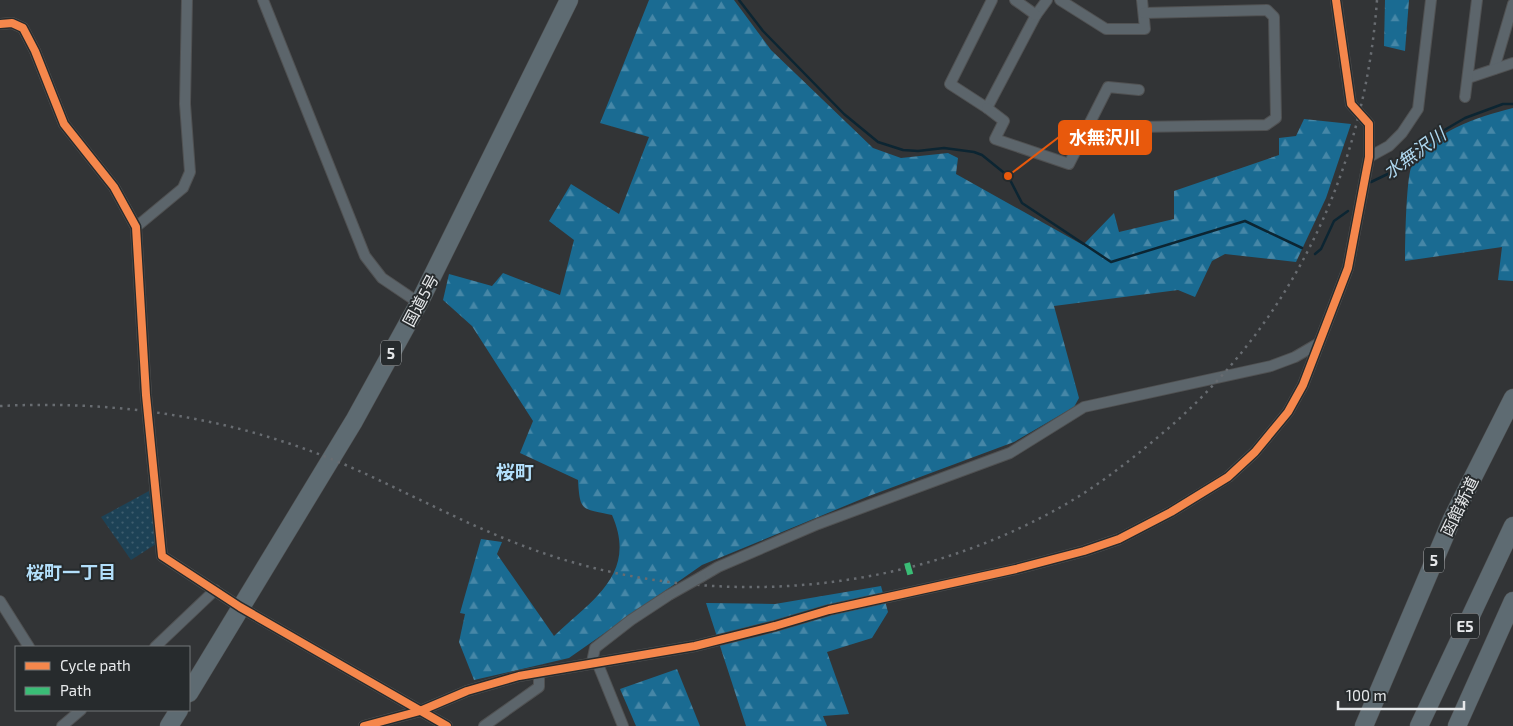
<svg xmlns="http://www.w3.org/2000/svg" width="1513" height="726" font-family="'Exo 2','Noto Sans JP',sans-serif">
<style>
.forest{fill:url(#forest-firs)}
.park{fill:url(#park-dots)}
.lines{fill:none;stroke-linecap:round;stroke-linejoin:round}
.stream{stroke:#0c2532;stroke-width:2.5}
.street-casing{stroke:#505152;stroke-width:12}
.highway-casing{stroke:#505152;stroke-width:19}
.street{stroke:#5c656b;stroke-width:10}
.highway{stroke:#5e6b72;stroke-width:18}
.rail{stroke:#686c71;stroke-width:2.5;stroke-dasharray:2.5 5;stroke-linecap:butt}
.street-bridge-casing{stroke:#505152;stroke-width:12;stroke-linecap:butt}
.street-bridge{stroke:#5c656b;stroke-width:10}
.quiet{stroke:#3abd76;stroke-width:6;stroke-dasharray:12 6;stroke-linecap:butt}
.cycleway-casing{stroke:#272b2d;stroke-width:11}
.cycleway{stroke:#f5874c;stroke-width:8}
.labels{text-anchor:middle;dominant-baseline:central;stroke-width:4;stroke-linejoin:round;paint-order:stroke}
.shield{fill:#272b2d;stroke:#adafb1;stroke-width:1}
.shield-label{font-size:15px;font-weight:bold;fill:#e6e8ea}
.street-label{font-size:16px;fill:#e6e8ea;stroke:#272b2d}
.water-label{font-size:18px;font-style:italic;fill:#afd8f0;stroke:#272b2d}
.neighbourhood-label{font-size:18px;font-weight:bold;fill:#b3dffb;stroke:#272b2d}
.quarter-label{font-size:19px;font-weight:bold;fill:#b3dffb;stroke:#272b2d}
.leader{fill:none;stroke:#e8590c;stroke-width:2}
.callout-dot{fill:#e8590c;stroke:#272b2d;stroke-width:2}
.callout{fill:#e8590c;stroke:#e8590c;stroke-width:2}
.callout-label{font-size:18px;text-anchor:middle;font-weight:bold;fill:#fff}
</style>
<defs>
<pattern id="forest-firs" width="22" height="20" patternUnits="userSpaceOnUse" patternTransform="scale(1.25)"><rect width="22" height="20" fill="#1a6b92"/><path d="M5 1l3.5 6h-7zM16 11l3.5 6h-7z" fill="#4687a7"/></pattern>
<pattern id="park-dots" width="8" height="8" patternUnits="userSpaceOnUse" patternTransform="scale(1.25)"><rect width="8" height="8" fill="#1d4256"/><path d="M2 2h.1M6 6h.1" fill="none" stroke="#3e5d6e" stroke-width="1.8" stroke-linecap="round"/></pattern>
</defs>
<rect width="100%" height="100%" fill="#323436"/>
<g class="forest">
<path d="M 649,0 L 734,0 L 771,50 L 873,148 L 901,158 L 948,153 L 958,158 L 956,174 L 1083,245 L 1114,213 L 1119,232 L 1174,219 L 1174,191 L 1279,155 L 1279,138 L 1296,136 L 1304,119 L 1351,124 L 1326,198 L 1296,262 L 1225,254 L 1212,261 L 1195,297 L 1178,290 L 1054,306 L 1079,398 L 1074,407 L 1014,442 L 869,496 L 702,565 L 569,658 L 474,680 L 459,642 L 465,614 L 460,613 L 481,539 L 502,542 L 497,554 L 554,636 C 592,600 638,574 612,515 C 582,508 580,513 578,480 L 520,453 L 533,421 L 472,326 L 443,300 L 449,274 L 492,286 L 503,273 L 560,295 L 574,240 L 549,221 L 571,184 L 619,214 L 649,137 L 600,123 Z"/>
<path d="M 1385,0 L 1409,0 L 1405,51 L 1384,46 Z"/>
<path d="M 1513,108 L 1513,281 L 1498,280 L 1502,247 L 1405,261 C 1405,245 1406,176 1412,165 C 1431,132 1477,117 1513,108 Z"/>
<path d="M 881,586 L 888,612 L 872,638 L 827,652 L 849,714 L 823,716 L 827,726 L 746,726 L 706,603 L 775,604 Z"/>
<path d="M 677,669 L 700,726 L 636,726 L 620,689 Z"/>
</g>
<path class="park" d="M 149,491 L 156,544 L 131,560 L 101,517 Z"/>
<g class="lines">
<g class="stream">
<path d="M 739,0 L 763,31 L 844,114 L 878,142 L 903,150 L 918,151 L 944,148 L 974,152 L 982,155 L 1008,176 L 1022,203 L 1111,262 L 1245,221 L 1302,248"/>
<path d="M 1371,182 L 1396,170 L 1429,139 L 1465,118 L 1503,104 L 1513,104"/>
<path d="M 1315,254 L 1321,249 L 1334,221 L 1348,211"/>
</g>
<g class="street-casing">
<g id="street">
<path d="M 263,0 L 365,256 L 382,278 L 419,303"/>
<path d="M 992,0 L 950,84 L 987,108 L 1036,15 L 1047,0"/>
<path d="M 1015,0 L 1036,15"/>
<path d="M 1060,0 L 1106,29 L 1145,29 L 1142,0"/>
<path d="M 0,24 L 12,23 L 23,28 L 35,51 L 64,124 L 114,187 L 136,227 L 146,395 L 162,556 L 240,607 L 447,726"/>
<path d="M 1494,69 L 1513,4"/>
<path d="M 1468,78 L 1513,63"/>
<path d="M 1465,97 L 1477,0"/>
<path d="M 987,108 L 1004,121 L 995,139 L 1069,164 L 1108,87 L 1139,90"/>
<path d="M 1135,127 L 1266,125 L 1276,118 L 1274,17 L 1267,10 L 1144,13"/>
<path d="M 1369,157 L 1389,146 L 1402,133 L 1418,109 L 1431,0"/>
<path d="M 136,227 L 183,188 L 190,172 L 185,104 L 187,0"/>
<path d="M 701,577 L 718,567 L 818,524 L 1010,453 L 1084,407 L 1271,366 L 1295,357 L 1319,343"/>
<path d="M 0,601 L 29,647"/>
<path d="M 155,647 L 215,590"/>
<path d="M 592,662 L 595,648 L 631,620 L 669,595"/>
<path d="M 597,662 L 623,726"/>
<path d="M 62,726 L 81,710"/>
<path d="M 364,726 L 420,711 L 467,691 L 519,676 L 695,646 L 775,626 L 829,610 L 1016,569 L 1084,551 L 1119,539 L 1171,512 L 1228,477 L 1255,452 L 1288,412 L 1303,385 L 1348,268 L 1369,157 L 1369,124 L 1351,104 L 1336,0"/>
<path d="M 484,726 L 539,687 L 539,673"/>
</g>
</g>
<g class="highway-casing">
<g id="highway">
<path d="M 189,693 L 354,421 L 419,303 L 569,0"/>
<path d="M 169,726 L 179,710"/>
<path d="M 1364,726 L 1452,519 L 1513,398"/>
<path d="M 1419,726 L 1513,526"/>
<path d="M 1457,726 L 1513,601"/>
</g>
</g>
<use href="#street" class="street"/>
<use href="#highway" class="highway"/>
<path class="rail" d="M 0,406 C 120,400 237,418 348,466 C 414,495 477,531 546,554 C 713,610 904,595 1059,508 C 1099,486 1136,456 1171,426 C 1296,316 1365,165 1377,0"/>
<g class="street-bridge-casing">
<path id="street-bridge" d="M 669,595 L 701,577"/>
</g>
<use href="#street-bridge" class="street-bridge"/>
<path class="quiet" d="M 907,563 L 911,577"/>
<g class="cycleway-casing">
<g id="cycleway">
<path d="M 0,24 L 12,23 L 23,28 L 35,51 L 64,124 L 114,187 L 136,227 L 146,395 L 162,556 L 240,607 L 447,726"/>
<path d="M 364,726 L 420,711 L 467,691 L 519,676 L 695,646 L 775,626 L 829,610 L 1016,569 L 1084,551 L 1119,539 L 1171,512 L 1228,477 L 1255,452 L 1288,412 L 1303,385 L 1348,268 L 1369,157 L 1369,124 L 1351,104 L 1336,0"/>
</g>
</g>
<use href="#cycleway" class="cycleway"/>
</g>
<g class="labels">
<g class="shield">
<rect x="381" y="340.5" width="20" height="25" rx="4"/>
<rect x="1424" y="547.5" width="20" height="25" rx="4"/>
<rect x="1451" y="613.5" width="28" height="25" rx="4"/>
</g>
<g class="shield-label">
<text x="391" y="353">5</text>
<text x="1434" y="560">5</text>
<text x="1465" y="626">E5</text>
</g>
<g class="street-label">
<text transform="translate(420 300) rotate(-62)">国道5号</text>
<text transform="translate(1459 506) rotate(-64)">函館新道</text>
</g>
<g class="water-label">
<text transform="translate(1414 153) rotate(-36)">水無沢川</text>
</g>
<g class="neighbourhood-label">
<text x="71" y="572">桜町一丁目</text>
</g>
<g class="quarter-label">
<text x="515" y="471">桜町</text>
</g>
</g>
<path class="leader" d="M1008 176L1059 137"/>
<circle class="callout-dot" cx="1008" cy="176" r="5"/>
<rect class="callout" x="1059" y="121" width="92" height="33" rx="5"/>
<g class="callout-label">
<text x="1105" y="144">水無沢川</text>
</g>
<rect x="15" y="646" width="175" height="65" fill="#272b2d" stroke="#737779"/>
<rect x="25" y="662" width="25" height="8" fill="#f5874c" stroke="#737779"/>
<text x="60" y="671" font-size="15" fill="#e6e8ea">Cycle path</text>
<rect x="25" y="687" width="25" height="8" fill="#3abd76" stroke="#737779"/>
<text x="60" y="696" font-size="15" fill="#e6e8ea">Path</text>
<path d="M1338 701v8h126v-8" fill="none" stroke="#e6e8ea" stroke-width="2.5"/>
<text x="1346" y="701" font-size="15" fill="#e6e8ea" stroke="#272b2d" stroke-width="4" paint-order="stroke">100 m</text>
</svg>
